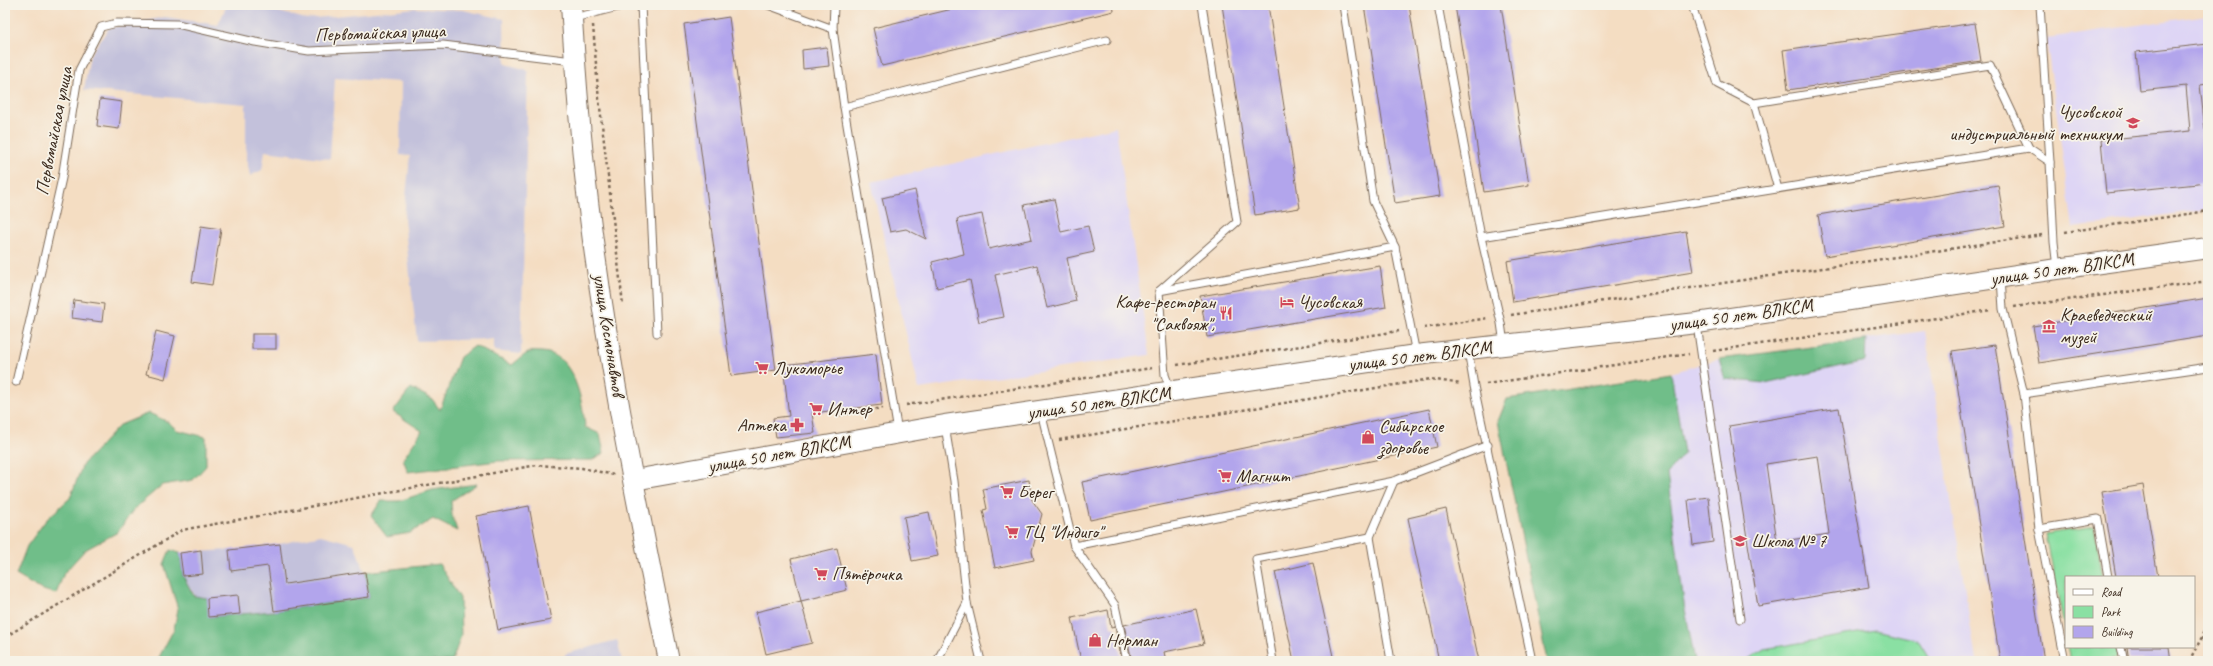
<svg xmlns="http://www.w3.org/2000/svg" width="2213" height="666" font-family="Caveat,sans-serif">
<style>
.built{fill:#ded5f5}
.industrial{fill:#c3c1db}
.green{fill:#8ae0a3;stroke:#628560}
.forest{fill:#6fbe89;stroke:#557454}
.building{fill:#b2a5ec;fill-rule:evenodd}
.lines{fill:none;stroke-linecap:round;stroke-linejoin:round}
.lane-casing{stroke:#7c6957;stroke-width:9}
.secondary-casing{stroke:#7c6957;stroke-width:22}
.path{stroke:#7c6957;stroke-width:2.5;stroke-dasharray:3 3;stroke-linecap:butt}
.lane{stroke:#fff;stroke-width:7}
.secondary{stroke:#fff;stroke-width:20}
.labels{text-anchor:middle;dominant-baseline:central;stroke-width:3.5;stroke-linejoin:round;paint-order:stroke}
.street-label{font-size:19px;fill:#3b2a1e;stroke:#f7f3e8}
.poi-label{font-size:19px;fill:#3b2a1e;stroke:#f7f3e8;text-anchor:start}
</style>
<rect width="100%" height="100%" fill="#f7f3e8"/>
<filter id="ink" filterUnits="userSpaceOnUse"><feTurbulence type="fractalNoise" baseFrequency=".025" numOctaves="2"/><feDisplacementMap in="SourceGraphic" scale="8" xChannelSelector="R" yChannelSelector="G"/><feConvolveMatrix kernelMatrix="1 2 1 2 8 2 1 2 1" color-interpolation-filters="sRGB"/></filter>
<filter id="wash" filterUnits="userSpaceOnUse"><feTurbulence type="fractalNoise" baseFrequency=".012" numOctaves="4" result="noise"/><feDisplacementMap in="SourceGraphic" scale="16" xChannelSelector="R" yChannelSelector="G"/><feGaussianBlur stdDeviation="0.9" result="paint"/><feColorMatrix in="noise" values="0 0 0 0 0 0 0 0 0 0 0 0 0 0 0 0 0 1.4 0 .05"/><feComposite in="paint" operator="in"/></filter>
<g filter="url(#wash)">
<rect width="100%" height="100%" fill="#f4ddc2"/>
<g class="built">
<path d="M 2208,15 L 2208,209 L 2073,228 L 2046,38 Z"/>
<path d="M 1116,127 L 1149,355 L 919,389 L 871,182 Z"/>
<path d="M 1925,331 L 1976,661 L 1547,661 L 1498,421 L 1507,399 L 1671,373 L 1719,359 Z"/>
</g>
<g class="industrial">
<path d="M 227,5 L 253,5 L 306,19 L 416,8 L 463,10 L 504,19 L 505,64 L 528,70 L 521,354 L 494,351 L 494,339 L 417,341 L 404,218 L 410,156 L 400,155 L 401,82 L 335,78 L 330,159 L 265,151 L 262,170 L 250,176 L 246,155 L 246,104 L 84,90 L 90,55 L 109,28 L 165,17 L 218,25 Z"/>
<path d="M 321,535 L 354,544 L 365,572 L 369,597 L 274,611 L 208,617 L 183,576 L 180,553 L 229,550 L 280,544 Z"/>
<path d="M 617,640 L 622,661 L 564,661 L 565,654 Z"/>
</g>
<g class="green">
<path d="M 2094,526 L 2103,577 L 2066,577 L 2066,637 L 2046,534 Z"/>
<path d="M 1875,630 L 1918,640 L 1931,661 L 1745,661 L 1764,649 Z"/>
<path d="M 2068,647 L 2116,647 L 2118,658 L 2100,661 L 2071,661 Z"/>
</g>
<g class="forest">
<path d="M 1866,340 L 1865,361 L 1765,383 L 1725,379 L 1719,359 Z"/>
<path d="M 475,346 L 512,365 C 517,361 523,355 530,352 C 533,351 538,352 542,352 C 574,353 583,402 585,427 L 600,434 L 604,453 L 592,460 L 498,461 L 408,472 L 403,459 L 422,431 L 393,412 L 411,388 L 432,399 L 440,410 L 460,357 Z"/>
<path d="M 1671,373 L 1684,453 L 1667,474 L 1684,604 L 1695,661 L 1547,661 L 1498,421 L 1507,399 Z"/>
<path d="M 149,413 L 168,422 L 177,430 L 206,437 L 206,466 L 193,480 L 162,485 L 133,510 L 118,532 L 85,550 L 64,573 L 56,594 L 40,589 L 16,575 L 27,546 L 46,520 L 70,498 L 83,464 L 120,425 Z"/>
<path d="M 477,484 L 451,501 L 452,515 L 457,531 L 433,519 L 410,533 L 387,537 L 371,516 L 381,501 L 399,501 L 432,490 Z"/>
<path d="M 170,550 L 180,553 L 183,576 L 194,596 L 207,598 L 209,617 L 274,611 L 369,597 L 365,572 L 439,564 L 460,598 L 461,636 L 452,661 L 157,661 L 174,629 L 178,609 L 164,564 Z"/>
</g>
<g id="blocks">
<g class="building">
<path d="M 969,5 L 1113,5 L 1114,11 L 882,66 L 873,28 Z"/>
<path d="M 1222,5 L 1268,5 L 1300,208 L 1255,215 Z"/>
<path d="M 1364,5 L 1409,5 L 1440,196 L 1395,203 Z"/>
<path d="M 1455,5 L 1501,5 L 1529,185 L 1484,192 Z"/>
<path d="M 729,17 L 776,370 L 731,376 L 684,24 Z"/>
<path d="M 1975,23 L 1981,61 L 1788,90 L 1783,50 Z"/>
<path d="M 2208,44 L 2208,84 L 2200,85 L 2205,130 L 2208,130 L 2208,183 L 2106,193 L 2101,140 L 2190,131 L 2186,86 L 2140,91 L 2136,52 Z"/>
<path d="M 827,47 L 829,66 L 803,69 L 802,50 Z"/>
<path d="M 100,99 L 122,102 L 119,129 L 97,126 Z"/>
<path d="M 1998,185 L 2005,226 L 1825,256 L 1818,215 Z"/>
<path d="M 915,190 L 926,239 L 906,229 L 890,232 L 882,198 Z"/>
<path d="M 1054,199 L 1061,232 L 1088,226 L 1094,252 L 1067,258 L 1076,301 L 1047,308 L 1037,265 L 995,275 L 1004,317 L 979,322 L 970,280 L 937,288 L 932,262 L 964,254 L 957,219 L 982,214 L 989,249 L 1032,239 L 1024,205 Z"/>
<path d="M 201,226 L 221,229 L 212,285 L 192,282 Z"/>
<path d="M 1686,231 L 1693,272 L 1513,302 L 1507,261 Z"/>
<path d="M 1380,266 L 1386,307 L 1207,337 L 1200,296 Z"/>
<path d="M 2208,298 L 2208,336 L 2039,363 L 2033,326 Z"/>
<path d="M 74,300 L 104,304 L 102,322 L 72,318 Z"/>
<path d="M 156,331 L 175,336 L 165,379 L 146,374 Z"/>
<rect x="252" y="334" width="24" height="15"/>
<path d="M 1995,345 L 2044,661 L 2000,661 L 1952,351 Z"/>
<path d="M 876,354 L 882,405 L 812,413 L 815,433 L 776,437 L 773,418 L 789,416 L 783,365 Z"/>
<path d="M 1839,408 L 1869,587 L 1758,606 L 1729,426 ZM 1818,456 L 1829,534 L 1777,542 L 1766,464 Z"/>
<path d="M 1429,409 L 1437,447 L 1090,520 L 1082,482 Z"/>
<path d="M 1029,480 L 1032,500 L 1042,514 L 1032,551 L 1034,560 L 995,568 L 983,510 L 987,509 L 983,489 Z"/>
<path d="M 2143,485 L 2158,577 L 2116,577 L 2102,492 Z"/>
<path d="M 1708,497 L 1713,542 L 1693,545 L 1688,500 Z"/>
<path d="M 529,506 L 551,620 L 498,630 L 476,516 Z"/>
<path d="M 1446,509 L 1479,661 L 1439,661 L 1408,518 Z"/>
<path d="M 929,512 L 938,556 L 912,561 L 904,517 Z"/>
<path d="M 280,544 L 285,584 L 365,572 L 369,597 L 274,611 L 268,566 L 231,571 L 229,550 Z"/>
<path d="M 837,548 L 847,590 L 801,601 L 791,559 Z"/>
<path d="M 201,550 L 203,574 L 183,576 L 180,553 Z"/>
<path d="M 1313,563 L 1334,661 L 1294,661 L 1275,572 Z"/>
<path d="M 238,595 L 240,614 L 208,617 L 207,598 Z"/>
<path d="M 801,601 L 812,643 L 766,654 L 756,612 Z"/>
<path d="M 1196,609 L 1204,644 L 1164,652 L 1166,661 L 1132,661 L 1124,625 Z"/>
<path d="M 1108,610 L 1111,628 L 1115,627 L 1122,661 L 1081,661 L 1072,618 Z"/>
<path d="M 2127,647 L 2169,647 L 2171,661 L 2129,661 Z"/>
</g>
</g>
</g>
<g filter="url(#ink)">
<use href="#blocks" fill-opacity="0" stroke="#7c6957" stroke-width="1"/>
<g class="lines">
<g class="lane-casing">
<g id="lane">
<path d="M 641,5 L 657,333"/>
<path d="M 768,5 L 833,29"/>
<path d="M 834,5 L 833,29 L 844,107 L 898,432"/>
<path d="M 1343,5 L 1373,201 L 1395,247 L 1416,354"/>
<path d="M 1438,5 L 1481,237 L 1501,323 L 1504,344"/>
<path d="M 1692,5 L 1717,84 L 1754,103 L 1990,65 L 2029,148 L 2050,162 L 2054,242 L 2057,268"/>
<path d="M 2040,5 L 2050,162"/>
<path d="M 574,18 L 626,5"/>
<path d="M 1754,103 L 1778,189"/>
<path d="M 844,107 L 1107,40"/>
<path d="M 1481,237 L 2029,148"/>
<path d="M 2001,278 L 2003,309 L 2024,394 L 2208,367"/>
<path d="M 1159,291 L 1395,247"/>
<path d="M 1697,325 L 1740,619"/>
<path d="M 1468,350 L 1474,386 L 1532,661"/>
<path d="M 16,382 L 62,178 L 79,70 L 101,27 L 117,23 L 177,24 L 255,42 L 309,51 L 443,45 L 573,61"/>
<path d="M 1171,391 L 1165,375 L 1159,291 L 1237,222 L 1202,5"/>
<path d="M 2024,394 L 2039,529 L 2065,661"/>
<path d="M 1041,412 L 1074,546 L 1394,481 L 1488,445"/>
<path d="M 945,426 L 954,481 L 967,603 L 981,661"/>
<path d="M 2039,529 L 2098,519 L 2108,577"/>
<path d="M 1074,546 L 1115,605 L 1127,661"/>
<path d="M 2121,647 L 2124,661"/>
<path d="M 937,661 L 967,603"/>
<path d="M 1273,661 L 1256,559 L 1370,537"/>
<path d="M 1391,661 L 1370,537 L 1394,481"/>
</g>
</g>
<g class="secondary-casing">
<g id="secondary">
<path d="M 571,5 C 575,65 579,125 586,184 C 604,344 637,503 669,661"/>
<path d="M 634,480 L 945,425 L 1416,355 L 1697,323 L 2057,269 L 2208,248"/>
</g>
</g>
<g class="path">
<path d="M 593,25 L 598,90 L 623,305"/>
<path d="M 2065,232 L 2208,211"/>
<path d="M 2014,307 L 2208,281"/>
<path d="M 1511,315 L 2042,235"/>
<path d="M 1424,328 L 1488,318"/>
<path d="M 1713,351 L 1991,310"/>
<path d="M 1177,365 L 1399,331"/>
<path d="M 1486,384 L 1689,354"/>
<path d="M 906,405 L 1152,368"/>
<path d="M 840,415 L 883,408"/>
<path d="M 1059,440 L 1431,379 L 1461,384"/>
<path d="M 5,637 L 182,530 L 537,465 L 582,468 L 614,475"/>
<path d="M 2189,661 L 2208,626"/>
</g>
<use href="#lane" class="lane"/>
<use href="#secondary" class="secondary"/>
</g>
</g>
<defs>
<g id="university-bare" transform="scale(1.08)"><path d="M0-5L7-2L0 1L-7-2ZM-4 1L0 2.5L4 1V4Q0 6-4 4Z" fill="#d1495b" stroke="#f7f3e8" stroke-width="2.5" paint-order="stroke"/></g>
<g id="hotel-bare" transform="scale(1.08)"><path d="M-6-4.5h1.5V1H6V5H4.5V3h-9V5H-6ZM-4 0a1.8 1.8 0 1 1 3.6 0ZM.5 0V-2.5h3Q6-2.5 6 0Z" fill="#d1495b" stroke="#f7f3e8" stroke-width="2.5" paint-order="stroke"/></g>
<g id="restaurant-bare" transform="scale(1.08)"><path d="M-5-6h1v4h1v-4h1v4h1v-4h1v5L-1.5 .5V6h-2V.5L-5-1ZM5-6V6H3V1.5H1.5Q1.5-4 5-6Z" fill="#d1495b" stroke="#f7f3e8" stroke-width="2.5" paint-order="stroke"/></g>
<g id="museum-bare" transform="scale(1.08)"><path d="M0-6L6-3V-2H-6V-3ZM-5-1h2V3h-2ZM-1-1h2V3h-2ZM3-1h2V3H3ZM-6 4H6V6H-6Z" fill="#d1495b" stroke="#f7f3e8" stroke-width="2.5" paint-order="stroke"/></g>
<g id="supermarket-bare" transform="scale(1.08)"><path d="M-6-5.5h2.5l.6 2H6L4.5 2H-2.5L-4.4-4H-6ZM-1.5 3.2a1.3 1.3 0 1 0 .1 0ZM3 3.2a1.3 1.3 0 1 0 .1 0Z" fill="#d1495b" stroke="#f7f3e8" stroke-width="2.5" paint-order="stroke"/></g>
<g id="pharmacy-bare" transform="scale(1.08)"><path d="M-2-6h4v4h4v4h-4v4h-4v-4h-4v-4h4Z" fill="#d1495b" stroke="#f7f3e8" stroke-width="2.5" paint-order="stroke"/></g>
<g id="shop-bare" transform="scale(1.08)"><path d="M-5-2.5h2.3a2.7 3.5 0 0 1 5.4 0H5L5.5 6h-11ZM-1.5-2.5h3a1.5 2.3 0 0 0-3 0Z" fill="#d1495b" stroke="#f7f3e8" stroke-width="2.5" paint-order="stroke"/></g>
<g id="school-bare" transform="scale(1.08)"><path d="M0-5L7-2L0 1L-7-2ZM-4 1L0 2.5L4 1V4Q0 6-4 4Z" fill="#d1495b" stroke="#f7f3e8" stroke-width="2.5" paint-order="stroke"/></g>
</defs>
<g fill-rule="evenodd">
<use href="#university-bare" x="2133" y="123"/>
<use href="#hotel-bare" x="1287" y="302"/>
<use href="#restaurant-bare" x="1226" y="313"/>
<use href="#museum-bare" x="2049" y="326"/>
<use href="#supermarket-bare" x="762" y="368"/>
<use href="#supermarket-bare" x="816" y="409"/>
<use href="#pharmacy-bare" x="797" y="425"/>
<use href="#shop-bare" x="1368" y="437"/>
<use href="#supermarket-bare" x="1225" y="476"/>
<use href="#supermarket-bare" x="1007" y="492"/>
<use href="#supermarket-bare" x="1012" y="532"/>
<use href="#school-bare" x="1740" y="541"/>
<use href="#supermarket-bare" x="821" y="574"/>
<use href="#shop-bare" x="1095" y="640"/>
</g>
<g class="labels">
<g class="street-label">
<text transform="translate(380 33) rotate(-2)">Первомайская улица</text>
<text transform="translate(54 131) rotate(-79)">Первомайская улица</text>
<text transform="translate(2062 269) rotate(-8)">улица 50 лет ВЛКСМ</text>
<text transform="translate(1741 315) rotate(-8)">улица 50 лет ВЛКСМ</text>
<text transform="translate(609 335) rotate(81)">улица Космонавтов</text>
<text transform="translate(1420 356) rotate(-7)">улица 50 лет ВЛКСМ</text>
<text transform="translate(1099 403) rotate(-8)">улица 50 лет ВЛКСМ</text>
<text transform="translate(779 454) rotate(-10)">улица 50 лет ВЛКСМ</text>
</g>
<g class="poi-label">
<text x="2122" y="112" text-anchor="end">Чусовской<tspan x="2122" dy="22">индустриальный техникум</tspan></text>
<text x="1215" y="302" text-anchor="end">Кафе-ресторан<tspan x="1215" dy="22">"Саквояж",</tspan></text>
<text x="1298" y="302">Чусовская</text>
<text x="2060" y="315">Краеведческий<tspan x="2060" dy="22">музей</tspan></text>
<text x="773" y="368">Лукоморье</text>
<text x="827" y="409">Интер</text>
<text x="786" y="425" text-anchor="end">Аптека</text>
<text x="1379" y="426">Сибирское<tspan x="1379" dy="22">здоровье</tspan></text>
<text x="1236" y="476">Магнит</text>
<text x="1018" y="492">Берег</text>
<text x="1023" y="532">ТЦ "Индиго"</text>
<text x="1751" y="541">Школа № 7</text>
<text x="832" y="574">Пятёрочка</text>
<text x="1106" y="640">Норман</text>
</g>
</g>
<rect width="2213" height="666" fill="none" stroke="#f7f3e8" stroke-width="20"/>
<rect x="2065" y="576" width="130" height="72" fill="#f7f3e8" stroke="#aca397"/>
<rect x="2073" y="589" width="20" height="6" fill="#ffffff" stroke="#aca397"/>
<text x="2101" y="596" font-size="12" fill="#3b2a1e">Road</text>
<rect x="2073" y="606" width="20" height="12" fill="#8ae0a3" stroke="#aca397"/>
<text x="2101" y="616" font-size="12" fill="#3b2a1e">Park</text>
<rect x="2073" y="626" width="20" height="12" fill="#b2a5ec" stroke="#aca397"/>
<text x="2101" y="636" font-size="12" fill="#3b2a1e">Building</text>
</svg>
